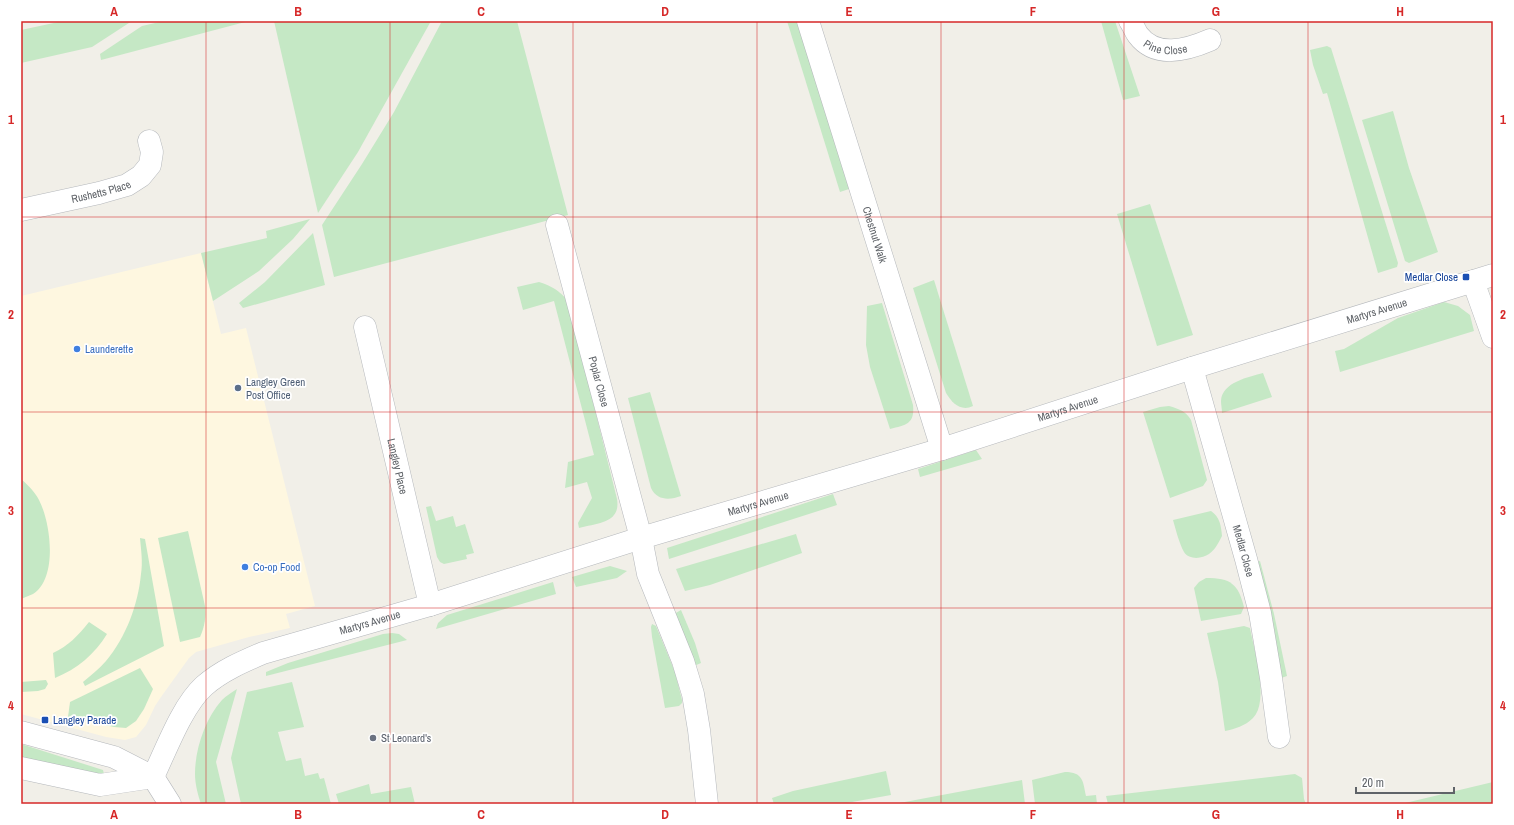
<svg xmlns="http://www.w3.org/2000/svg" width="1514" height="825" font-family="'Archivo Narrow',sans-serif">
<style>
.commercial{fill:#fef7e0}
.green{fill:#c5e8c5}
.lines{fill:none;stroke-linecap:round;stroke-linejoin:round}
.street-casing{stroke:#b5b8bc;stroke-width:23}
.street{stroke:#fff;stroke-width:22}
.grid{fill:none;stroke:#d62828;stroke-width:1;stroke-opacity:0.55}
.transit-dot{fill:#1a4fb4;stroke:#fff;stroke-width:1.5}
.shop-dot{fill:#3f7fe0;stroke:#fff;stroke-width:1.5}
.service-dot{fill:#5c6f8a;stroke:#fff;stroke-width:1.5}
.worship-dot{fill:#6b7280;stroke:#fff;stroke-width:1.5}
.labels{text-anchor:middle;dominant-baseline:central;stroke-width:3.5;stroke-linejoin:round;paint-order:stroke}
.street-label{font-size:11px;fill:#5f6368;stroke:#fff}
.transit-label{font-size:11px;fill:#164399;stroke:#fff;text-anchor:end}
.shop-label{font-size:11px;fill:#366cbe;stroke:#fff;text-anchor:start}
.service-label{font-size:11px;fill:#4e5e75;stroke:#fff;text-anchor:start}
.worship-label{font-size:11px;fill:#5b616d;stroke:#fff;text-anchor:start}
.neatline{fill:none;stroke:#d62828;stroke-width:1.5}
.grid-label{font-size:13px;text-anchor:middle;font-weight:bold;fill:#d62828}
</style>
<rect width="100%" height="100%" fill="#f1efe8"/>
<path class="commercial" d="M 201,253 L 221,334 L 246,328 L 315,606 L 286,614 L 290,628 L 249,637 L 196,652 L 189,658 L 161,697 L 155,706 L 146,725 L 136,737 L 125,740 L 106,737 L 21,714 L 21,296 Z"/>
<g class="green">
<path d="M 63,21 L 132,21 L 92,47 L 21,63 L 21,30 Z"/>
<path d="M 164,21 L 249,21 L 101,60 L 100,54 L 142,26 Z"/>
<path d="M 274,21 L 431,21 L 358,152 L 318,213 Z"/>
<path d="M 442,21 L 517,21 L 568,215 L 334,277 L 322,225 L 362,164 L 394,112 Z"/>
<path d="M 787,21 L 797,21 L 849,189 L 840,192 Z"/>
<path d="M 1101,21 L 1115,21 L 1140,96 L 1123,100 Z"/>
<path d="M 1327,46 L 1331,48 L 1398,263 L 1397,267 L 1378,273 L 1327,93 L 1323,94 L 1313,65 L 1310,50 Z"/>
<path d="M 1393,111 L 1409,168 L 1438,252 L 1409,263 L 1405,261 L 1362,120 Z"/>
<path d="M 1150,204 L 1193,335 L 1157,346 L 1117,214 Z"/>
<path d="M 310,219 L 293,239 L 259,271 L 213,301 L 201,253 L 267,238 L 266,231 Z"/>
<path d="M 313,233 L 325,285 L 243,308 L 239,303 L 265,282 Z"/>
<path d="M 934,280 L 973,406 C 961,412 952,403 946,393 L 913,288 Z"/>
<path d="M 539,282 C 552,286 560,291 568,301 L 617,499 C 621,523 598,523 579,528 L 578,523 L 592,498 L 587,482 L 565,488 L 568,462 L 594,455 L 554,301 L 523,310 L 517,287 Z"/>
<path d="M 1444,302 L 1458,306 L 1470,315 L 1474,331 L 1340,372 L 1335,351 L 1344,349 L 1398,318 Z"/>
<path d="M 882,303 L 913,405 C 915,424 906,425 890,429 L 870,367 L 866,345 L 867,306 Z"/>
<path d="M 1263,373 L 1272,397 L 1222,413 C 1222,409 1221,405 1221,401 C 1222,382 1249,377 1263,373 Z"/>
<path d="M 650,392 L 681,496 C 670,500 657,501 651,488 L 628,398 Z"/>
<path d="M 1169,406 C 1179,409 1186,411 1191,420 L 1207,480 L 1203,486 L 1170,498 L 1143,412 L 1160,407 Z"/>
<path d="M 976,450 L 982,459 L 920,477 L 918,469 Z"/>
<path d="M 21,479 C 28,485 35,492 39,500 C 51,523 58,578 33,594 C 29,596 25,597 21,599 Z"/>
<path d="M 833,494 L 837,505 L 669,559 L 667,548 Z"/>
<path d="M 431,506 L 436,521 L 453,516 L 456,527 L 465,524 L 474,553 L 466,555 L 467,559 L 444,564 L 440,562 L 437,557 L 426,507 Z"/>
<path d="M 1211,511 C 1220,517 1221,526 1222,536 C 1219,542 1215,550 1209,554 C 1202,559 1189,560 1184,552 C 1179,543 1176,530 1173,520 Z"/>
<path d="M 188,531 L 205,606 C 206,617 205,626 200,637 L 180,642 L 158,538 Z"/>
<path d="M 796,534 L 802,553 L 710,585 L 685,591 L 676,569 Z"/>
<path d="M 140,538 L 145,539 L 164,646 L 85,686 L 83,682 C 91,675 99,669 106,661 C 126,637 138,605 141,574 C 143,562 141,550 140,538 Z"/>
<path d="M 1260,561 L 1274,614 L 1287,676 L 1281,678 L 1257,562 Z"/>
<path d="M 610,566 L 627,571 L 617,578 L 576,587 L 572,577 Z"/>
<path d="M 1206,578 C 1231,578 1238,584 1244,607 L 1241,614 L 1201,621 L 1194,588 L 1199,582 Z"/>
<path d="M 553,582 L 556,594 L 436,629 L 438,623 L 447,615 Z"/>
<path d="M 681,610 L 695,643 L 701,663 L 694,666 L 674,614 Z"/>
<path d="M 89,622 L 107,634 C 95,654 77,669 55,678 L 53,653 C 68,646 78,636 89,622 Z"/>
<path d="M 652,624 L 656,626 L 675,672 L 682,700 L 682,703 L 679,706 L 665,708 L 652,637 L 651,627 Z"/>
<path d="M 1244,626 L 1250,628 C 1254,650 1270,701 1253,718 C 1245,726 1235,729 1225,731 L 1218,682 L 1207,633 Z"/>
<path d="M 392,633 L 399,634 L 407,640 L 266,676 L 266,672 L 288,663 L 383,634 Z"/>
<path d="M 140,668 L 153,689 L 144,709 L 136,721 L 126,728 L 114,727 L 68,717 L 70,702 Z"/>
<path d="M 46,680 L 48,684 L 45,689 L 38,691 L 21,692 L 21,682 Z"/>
<path d="M 292,682 L 304,727 L 278,732 L 286,761 L 301,758 L 305,776 L 318,773 L 320,779 L 324,778 L 331,804 L 241,804 L 231,758 L 247,692 Z"/>
<path d="M 237,689 L 216,762 L 226,804 L 201,804 C 198,795 195,784 195,774 C 195,749 205,719 222,700 C 226,696 232,692 237,689 Z"/>
<path d="M 21,744 L 103,770 L 104,774 L 89,773 L 21,758 Z"/>
<path d="M 886,771 L 891,795 L 841,804 L 774,804 L 772,798 L 793,791 Z"/>
<path d="M 1065,772 C 1083,772 1083,781 1086,796 L 1096,795 L 1097,804 L 1035,804 L 1032,780 Z"/>
<path d="M 1295,774 L 1302,778 L 1304,799 L 1306,804 L 1108,804 L 1106,796 Z"/>
<path d="M 1022,780 L 1025,804 L 894,804 Z"/>
<path d="M 1493,782 L 1493,804 L 1401,804 Z"/>
<path d="M 369,784 L 371,794 L 411,787 L 415,804 L 339,804 L 336,794 Z"/>
</g>
<g class="lines">
<g class="street-casing">
<g id="street">
<path id="s1" d="M 808,21 L 942,449"/>
<path id="s2" d="M 1130,21 C 1133,25 1135,31 1138,35 C 1156,59 1187,50 1210,40"/>
<path id="s3" d="M 21,210 L 99,193 L 127,185 L 141,176 L 150,165 L 152,152 L 149,141"/>
<path id="s4" d="M 557,225 L 641,538 L 648,574 L 683,661 L 693,694 L 699,730 L 707,804"/>
<path d="M 1473,281 L 1493,337"/>
<path id="s5" d="M 365,327 L 430,605"/>
<path id="s6" d="M 1192,368 L 1246,559 L 1260,613 L 1271,678 L 1279,737"/>
<path d="M 21,732 L 114,757 L 153,777 L 170,804"/>
<path d="M 21,768 L 100,785 L 153,777"/>
<path id="s7" d="M 153,777 C 166,750 182,706 204,686 C 221,671 242,662 263,653 L 430,605 L 641,538 L 942,449 L 1192,368 L 1493,275"/>
</g>
</g>
<use href="#street" class="street"/>
</g>
<path class="grid" d="M 206,21 L 206,804M 390,21 L 390,804M 573,21 L 573,804M 757,21 L 757,804M 941,21 L 941,804M 1124,21 L 1124,804M 1308,21 L 1308,804M 21,217 L 1493,217M 21,412 L 1493,412M 21,608 L 1493,608"/>
<g class="transit-dot">
<rect x="1462" y="273" width="8" height="8" rx="2"/>
<rect x="41" y="716" width="8" height="8" rx="2"/>
</g>
<g class="shop-dot">
<circle cx="77" cy="349" r="4"/>
<circle cx="245" cy="567" r="4"/>
</g>
<circle class="service-dot" cx="238" cy="388" r="4"/>
<circle class="worship-dot" cx="373" cy="738" r="4"/>
<g class="labels">
<g class="street-label">
<text stroke="none"><textPath href="#s2" startOffset="48">Pine Close</textPath></text>
<text stroke="none"><textPath href="#s3" startOffset="82">Rushetts Place</textPath></text>
<text stroke="none"><textPath href="#s1" startOffset="224">Chestnut Walk</textPath></text>
<text stroke="none"><textPath href="#s7" startOffset="1338">Martyrs Avenue</textPath></text>
<text stroke="none"><textPath href="#s4" startOffset="162">Poplar Close</textPath></text>
<text stroke="none"><textPath href="#s7" startOffset="1014">Martyrs Avenue</textPath></text>
<text stroke="none"><textPath href="#s5" startOffset="143">Langley Place</textPath></text>
<text stroke="none"><textPath href="#s7" startOffset="690">Martyrs Avenue</textPath></text>
<text stroke="none"><textPath href="#s6" startOffset="190">Medlar Close</textPath></text>
<text stroke="none"><textPath href="#s7" startOffset="284">Martyrs Avenue</textPath></text>
</g>
<g class="transit-label">
<text x="1458" y="277">Medlar Close</text>
<text x="53" y="720" text-anchor="start">Langley Parade</text>
</g>
<g class="shop-label">
<text x="85" y="349">Launderette</text>
<text x="253" y="567">Co-op Food</text>
</g>
<g class="service-label">
<text x="246" y="382">Langley Green<tspan x="246" dy="13">Post Office</tspan></text>
</g>
<g class="worship-label">
<text x="381" y="738">St Leonard's</text>
</g>
</g>
<rect width="1514" height="825" fill="none" stroke="#ffffff" stroke-width="44"/>
<path d="M1356 787v6h98v-6" fill="none" stroke="#5f6368" stroke-width="2"/>
<text x="1362" y="787" font-size="12" fill="#5f6368" stroke="#ffffff" stroke-width="3" paint-order="stroke">20 m</text>
<rect x="22" y="22" width="1470" height="781" class="neatline"/>
<g class="grid-label">
<text x="114" y="16">A</text>
<text x="298" y="16">B</text>
<text x="481" y="16">C</text>
<text x="665" y="16">D</text>
<text x="849" y="16">E</text>
<text x="1033" y="16">F</text>
<text x="1216" y="16">G</text>
<text x="1400" y="16">H</text>
<text x="11" y="124">1</text>
<text x="1503" y="124">1</text>
<text x="11" y="319">2</text>
<text x="1503" y="319">2</text>
<text x="11" y="515">3</text>
<text x="1503" y="515">3</text>
<text x="11" y="710">4</text>
<text x="1503" y="710">4</text>
<text x="114" y="819">A</text>
<text x="298" y="819">B</text>
<text x="481" y="819">C</text>
<text x="665" y="819">D</text>
<text x="849" y="819">E</text>
<text x="1033" y="819">F</text>
<text x="1216" y="819">G</text>
<text x="1400" y="819">H</text>
</g>
</svg>
